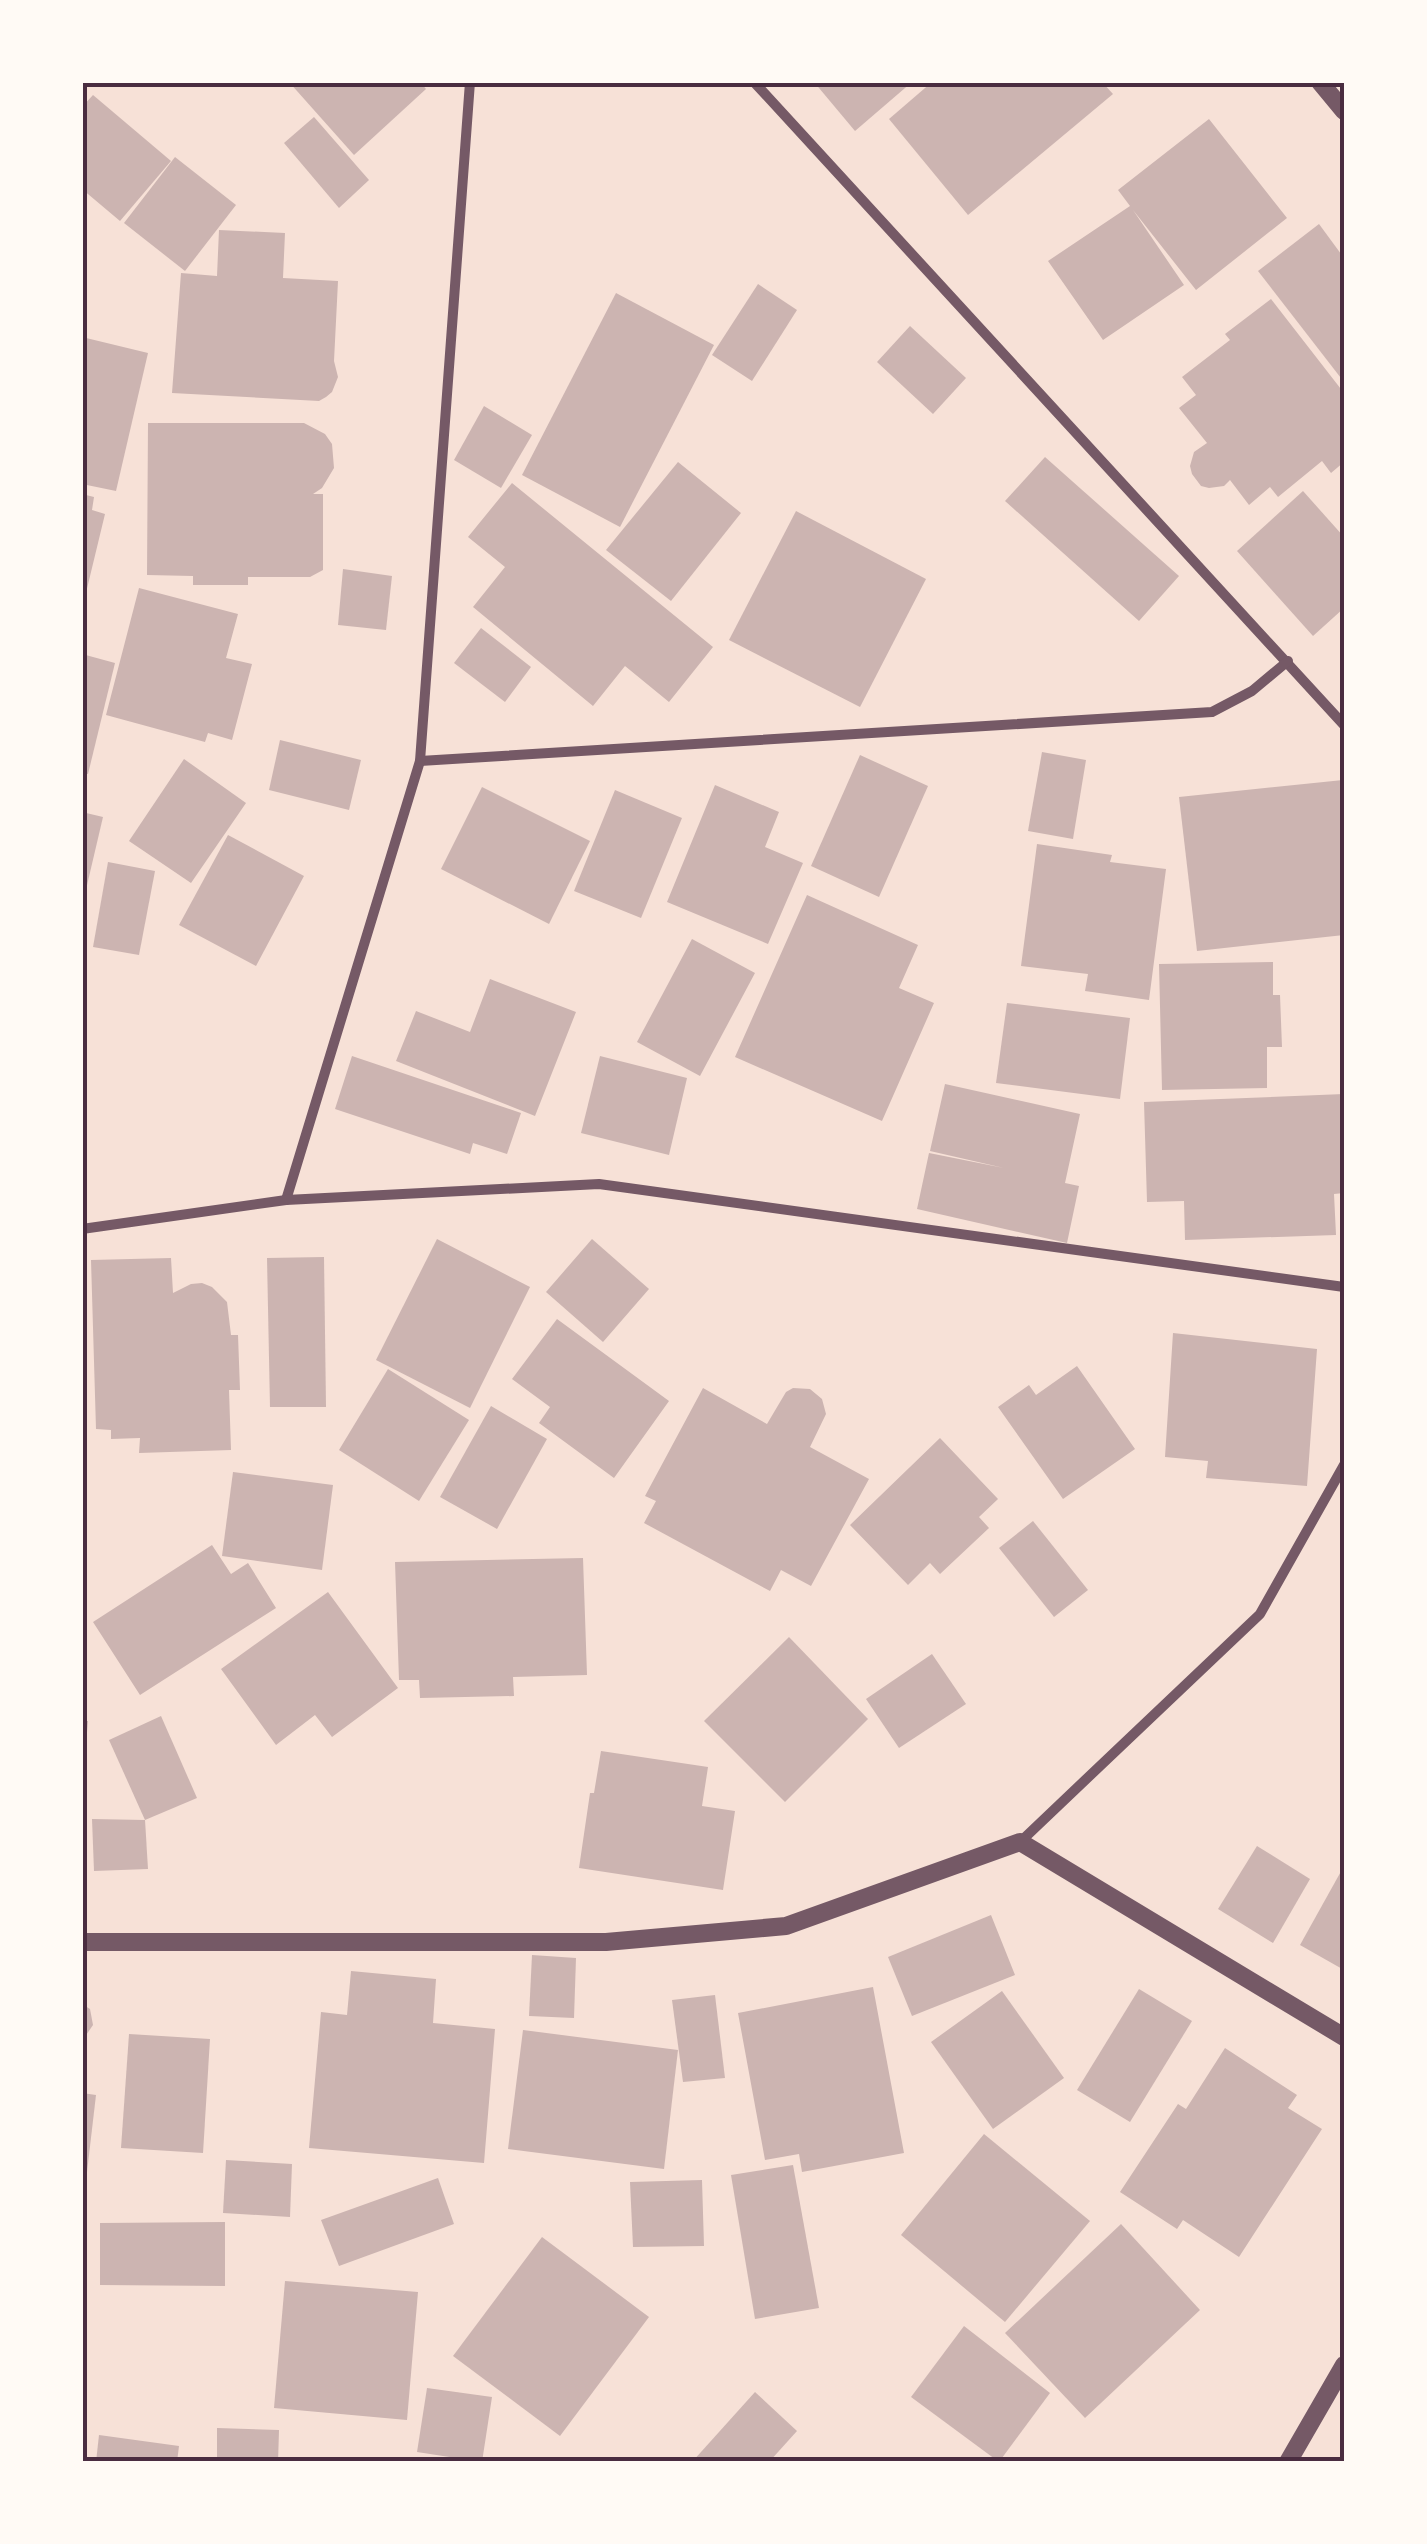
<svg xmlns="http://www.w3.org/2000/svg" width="1427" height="2544" font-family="Lato,sans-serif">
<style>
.building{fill:#ccb4b1}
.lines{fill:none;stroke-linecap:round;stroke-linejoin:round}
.minor{stroke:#755966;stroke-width:10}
.tertiary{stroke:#755966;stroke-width:18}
.neatline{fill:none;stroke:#4a2c40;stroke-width:4}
</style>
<rect width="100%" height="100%" fill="#f7e1d7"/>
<g class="building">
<path d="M 289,82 L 420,82 L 426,89 L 354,155 Z"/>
<path d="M 814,82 L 912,82 L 855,131 Z"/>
<path d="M 932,82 L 1102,82 L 1113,94 L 968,215 L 889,119 Z"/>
<path d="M 93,95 L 171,161 L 120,221 L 82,189 L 82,107 Z"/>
<path d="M 314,117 L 369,180 L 339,208 L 284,143 Z"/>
<path d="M 1209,119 L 1287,218 L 1196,290 L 1133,210 L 1184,285 L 1103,340 L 1048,261 L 1130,206 L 1118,190 Z"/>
<path d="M 175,157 L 236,205 L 185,271 L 124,223 Z"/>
<path d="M 1319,224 L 1344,258 L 1344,382 L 1258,271 Z"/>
<path d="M 219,230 L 285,233 L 283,278 L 338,281 L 334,361 L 338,377 L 332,392 L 326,397 L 319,401 L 172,393 L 181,273 L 217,276 Z"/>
<path d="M 758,284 L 797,310 L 752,381 L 712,355 Z"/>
<path d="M 616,293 L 714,345 L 620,527 L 522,475 Z"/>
<path d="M 1271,299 L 1344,393 L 1344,462 L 1331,473 L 1322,461 L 1278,497 L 1270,487 L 1249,505 L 1230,480 L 1224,486 L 1209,488 L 1201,486 L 1192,474 L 1190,466 L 1194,452 L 1207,443 L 1179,408 L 1196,395 L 1182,377 L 1230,340 L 1225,334 Z"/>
<path d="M 910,326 L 966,378 L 933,414 L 877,362 Z"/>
<path d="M 82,337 L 148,353 L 116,491 L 82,484 Z"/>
<path d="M 484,406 L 532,435 L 501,488 L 454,460 Z"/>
<path d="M 148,423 L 304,423 L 325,434 L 332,444 L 334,468 L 322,488 L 313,494 L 323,494 L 323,570 L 310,577 L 248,577 L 248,585 L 193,585 L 193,576 L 147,575 Z"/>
<path d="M 1045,457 L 1179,576 L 1139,621 L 1005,501 Z"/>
<path d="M 678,462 L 741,513 L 671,601 L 606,550 Z"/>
<path d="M 512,483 L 713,647 L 669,702 L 625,666 L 593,706 L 473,607 L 505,567 L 468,537 Z"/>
<path d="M 1303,491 L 1344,537 L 1344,608 L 1313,636 L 1237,551 Z"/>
<path d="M 82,494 L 94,497 L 92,510 L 105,514 L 84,601 Z"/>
<path d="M 796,511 L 926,579 L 860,707 L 729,640 Z"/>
<path d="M 343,569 L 392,576 L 386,630 L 338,625 Z"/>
<path d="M 139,588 L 238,614 L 226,658 L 252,664 L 232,740 L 208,733 L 205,742 L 106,715 Z"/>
<path d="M 481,628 L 531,667 L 505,702 L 454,663 Z"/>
<path d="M 82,654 L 115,663 L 88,774 L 82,773 Z"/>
<path d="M 280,740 L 361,760 L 349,810 L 269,790 Z"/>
<path d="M 1042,752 L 1086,760 L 1073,839 L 1028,831 Z"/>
<path d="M 860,755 L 928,786 L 879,897 L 811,866 Z"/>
<path d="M 184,759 L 246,803 L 191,883 L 129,841 Z"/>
<path d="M 1343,780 L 1344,935 L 1197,951 L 1179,797 Z"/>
<path d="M 715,785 L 779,812 L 765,847 L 803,863 L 768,944 L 667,902 Z"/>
<path d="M 482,787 L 590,841 L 549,924 L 441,869 Z"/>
<path d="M 615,790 L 682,818 L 641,918 L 574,891 Z"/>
<path d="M 82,812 L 103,817 L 84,898 L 82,897 Z"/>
<path d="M 228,835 L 304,876 L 256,966 L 179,925 Z"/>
<path d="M 1037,844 L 1112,855 L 1110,862 L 1166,869 L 1149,1000 L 1085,991 L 1088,974 L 1021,966 Z"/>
<path d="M 108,862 L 155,871 L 139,955 L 93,947 Z"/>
<path d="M 807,895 L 918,945 L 899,988 L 934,1003 L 882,1121 L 735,1057 Z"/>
<path d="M 692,939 L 755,973 L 700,1076 L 637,1042 Z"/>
<path d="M 1273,962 L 1273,995 L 1280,995 L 1282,1047 L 1267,1047 L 1267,1088 L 1162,1090 L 1159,964 Z"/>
<path d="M 490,979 L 576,1012 L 535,1116 L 396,1061 L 416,1011 L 470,1032 Z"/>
<path d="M 1007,1003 L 1130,1018 L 1120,1099 L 996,1083 Z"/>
<path d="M 352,1056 L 521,1113 L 507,1154 L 473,1143 L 470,1154 L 335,1109 Z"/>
<path d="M 600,1056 L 687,1078 L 669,1155 L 581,1133 Z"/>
<path d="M 945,1084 L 1080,1114 L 1065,1183 L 1079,1186 L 1067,1243 L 917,1209 L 929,1153 L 1004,1168 L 930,1151 Z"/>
<path d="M 1344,1094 L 1344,1193 L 1334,1194 L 1336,1235 L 1185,1240 L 1184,1201 L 1147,1202 L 1144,1102 Z"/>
<path d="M 437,1239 L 530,1287 L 470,1408 L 376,1360 Z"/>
<path d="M 592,1239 L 649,1289 L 603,1342 L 546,1292 Z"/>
<path d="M 324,1257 L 326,1407 L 270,1407 L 267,1258 Z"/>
<path d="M 171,1258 L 173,1293 L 191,1284 L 202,1283 L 212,1287 L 227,1302 L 231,1335 L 238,1335 L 240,1390 L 229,1390 L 231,1450 L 139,1453 L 140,1438 L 111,1439 L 111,1430 L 96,1429 L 91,1260 Z"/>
<path d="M 557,1319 L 669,1401 L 614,1478 L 539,1423 L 550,1407 L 512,1379 Z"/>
<path d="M 1173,1333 L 1317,1349 L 1307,1486 L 1206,1478 L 1208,1461 L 1165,1457 Z"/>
<path d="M 1077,1366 L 1135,1449 L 1063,1499 L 998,1407 L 1029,1385 L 1036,1395 Z"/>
<path d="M 388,1369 L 469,1420 L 419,1501 L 339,1450 Z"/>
<path d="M 703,1388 L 767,1424 L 786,1392 L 793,1388 L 810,1389 L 822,1399 L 826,1414 L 810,1447 L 869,1479 L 811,1586 L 781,1570 L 770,1591 L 644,1523 L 656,1501 L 645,1496 Z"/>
<path d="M 491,1406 L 547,1439 L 497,1529 L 440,1497 Z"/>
<path d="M 940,1438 L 998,1499 L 979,1517 L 989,1528 L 940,1574 L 930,1563 L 908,1585 L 850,1525 Z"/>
<path d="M 233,1472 L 333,1485 L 322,1570 L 222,1556 Z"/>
<path d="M 1033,1521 L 1088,1590 L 1054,1617 L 999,1548 Z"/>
<path d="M 212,1545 L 231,1574 L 248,1563 L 276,1608 L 140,1695 L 93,1622 Z"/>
<path d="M 583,1558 L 587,1675 L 513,1677 L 514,1696 L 420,1698 L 419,1680 L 399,1680 L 395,1562 Z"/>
<path d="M 328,1592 L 398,1688 L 332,1737 L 315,1715 L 276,1745 L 221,1669 Z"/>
<path d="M 789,1637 L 868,1719 L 785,1802 L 704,1721 Z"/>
<path d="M 932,1654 L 966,1704 L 899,1748 L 866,1699 Z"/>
<path d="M 161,1716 L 197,1798 L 145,1820 L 109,1740 Z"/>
<path d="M 82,1721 L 88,1721 L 85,1755 L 82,1755 Z"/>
<path d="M 601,1751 L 708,1767 L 702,1806 L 735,1811 L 723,1890 L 579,1868 L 590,1793 L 594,1793 Z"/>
<path d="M 92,1819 L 145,1820 L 148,1869 L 94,1871 Z"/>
<path d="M 1257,1846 L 1310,1879 L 1273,1943 L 1218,1909 Z"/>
<path d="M 1344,1866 L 1344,1970 L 1300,1945 Z"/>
<path d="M 991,1915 L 1015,1975 L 912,2016 L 888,1957 Z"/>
<path d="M 532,1955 L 576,1958 L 574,2018 L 529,2016 Z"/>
<path d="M 351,1971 L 436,1979 L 433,2023 L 495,2029 L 484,2163 L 309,2148 L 321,2012 L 347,2015 Z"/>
<path d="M 873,1987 L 904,2153 L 802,2172 L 799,2154 L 765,2160 L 738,2013 Z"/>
<path d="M 1139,1989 L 1192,2021 L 1130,2122 L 1077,2090 Z"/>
<path d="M 1002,1991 L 1064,2078 L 993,2129 L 931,2042 Z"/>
<path d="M 715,1995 L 725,2078 L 683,2082 L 672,2000 Z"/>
<path d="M 82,2004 L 90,2009 L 93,2025 L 82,2041 Z"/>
<path d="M 523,2030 L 678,2050 L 664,2169 L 508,2149 Z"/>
<path d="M 129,2034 L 210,2039 L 203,2153 L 121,2148 Z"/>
<path d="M 1225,2048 L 1297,2095 L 1288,2108 L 1322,2129 L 1239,2257 L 1183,2220 L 1177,2229 L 1120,2192 L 1178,2104 L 1186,2109 Z"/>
<path d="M 82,2093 L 96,2095 L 85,2189 L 82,2189 Z"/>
<path d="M 984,2134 L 1090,2221 L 1005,2322 L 901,2235 Z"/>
<path d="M 226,2160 L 292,2164 L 290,2217 L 223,2213 Z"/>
<path d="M 793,2165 L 819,2308 L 755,2319 L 731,2175 Z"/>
<path d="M 438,2178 L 454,2224 L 339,2266 L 321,2220 Z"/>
<path d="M 702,2180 L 704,2246 L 633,2247 L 630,2182 Z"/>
<path d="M 225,2222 L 225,2286 L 100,2285 L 100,2223 Z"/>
<path d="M 1121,2224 L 1200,2310 L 1085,2418 L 1005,2333 Z"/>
<path d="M 542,2237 L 649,2317 L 560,2436 L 453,2356 Z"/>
<path d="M 285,2281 L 418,2292 L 407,2420 L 274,2408 Z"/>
<path d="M 964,2326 L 1050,2393 L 999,2462 L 911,2397 Z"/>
<path d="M 427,2388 L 492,2397 L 482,2462 L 417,2452 Z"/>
<path d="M 755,2392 L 797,2431 L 769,2462 L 692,2462 Z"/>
<path d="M 217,2428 L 279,2430 L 278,2462 L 217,2462 Z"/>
<path d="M 99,2435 L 179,2446 L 177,2462 L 96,2462 Z"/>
</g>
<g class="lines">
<g class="minor">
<path d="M 754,82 L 1344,725"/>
<path d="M 420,761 L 1212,712 L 1252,691 L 1288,661"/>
<path d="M 286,1200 L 420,761 L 470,82"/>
<path d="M 82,1229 L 286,1200 L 599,1184 L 1344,1287"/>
<path d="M 1020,1842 L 1260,1614 L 1344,1465"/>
</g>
<g class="tertiary">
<path d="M 1320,82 L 1344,111"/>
<path d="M 82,1942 L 606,1942 L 786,1926 L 1020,1842 L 1344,2037"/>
<path d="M 1288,2462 L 1344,2365"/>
</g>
</g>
<rect width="1427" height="2544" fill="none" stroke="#fffaf5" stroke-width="170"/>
<rect x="85" y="85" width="1257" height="2374" class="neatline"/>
</svg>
